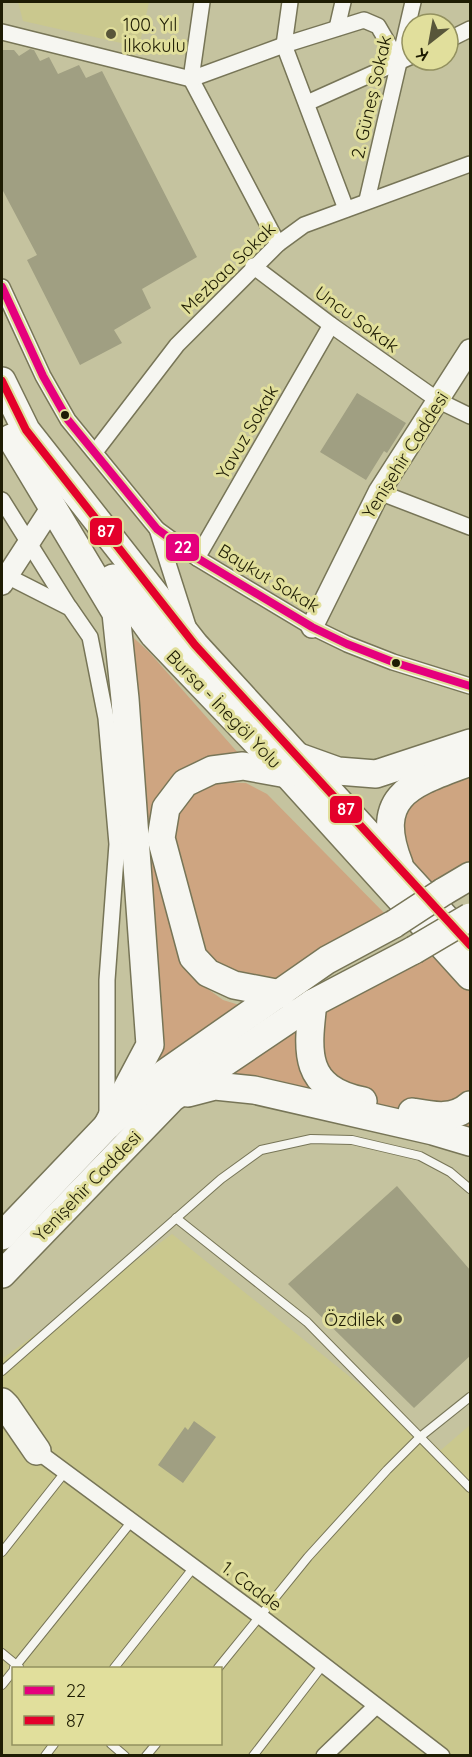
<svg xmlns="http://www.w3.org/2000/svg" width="472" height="1757" font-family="Quicksand,sans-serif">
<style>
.built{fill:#cac88e;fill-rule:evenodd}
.green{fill:#cea581}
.building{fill:#a09f82}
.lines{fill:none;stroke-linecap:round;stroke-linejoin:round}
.lane-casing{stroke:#777557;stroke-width:10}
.street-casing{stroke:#777557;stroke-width:18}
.secondary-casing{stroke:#777557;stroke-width:24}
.highway-casing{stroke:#777557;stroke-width:30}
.lane{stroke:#f6f6f1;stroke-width:8}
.street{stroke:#f6f6f1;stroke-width:15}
.secondary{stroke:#f6f6f1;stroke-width:21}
.highway{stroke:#f6f6f1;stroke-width:27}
.highway-bridge-casing{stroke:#777557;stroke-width:30;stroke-linecap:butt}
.highway-bridge{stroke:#f6f6f1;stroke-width:27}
.bus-1-casing{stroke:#e1df9c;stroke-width:12}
.bus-2-casing{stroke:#e1df9c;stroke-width:12}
.bus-1{stroke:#e5007d;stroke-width:8}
.bus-2{stroke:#e4002b;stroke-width:8}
.poi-dot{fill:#58563a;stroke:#e1df9c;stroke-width:2}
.bus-dot{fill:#1e1c03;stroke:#e1df9c;stroke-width:2}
.labels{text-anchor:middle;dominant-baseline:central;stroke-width:6;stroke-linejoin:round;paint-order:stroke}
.poi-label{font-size:18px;fill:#1e1c03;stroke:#e1df9c;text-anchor:start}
.street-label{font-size:18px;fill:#1e1c03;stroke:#e1df9c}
.line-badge{stroke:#e1df9c;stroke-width:2}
.badge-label{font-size:16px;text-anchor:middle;font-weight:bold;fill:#fff}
</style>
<rect width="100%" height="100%" fill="#c5c39f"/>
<g class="built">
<path d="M 18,2 L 149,2 L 139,47 L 23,21 Z"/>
<path d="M 172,1234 L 441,1450 L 470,1425 L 470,1755 L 2,1755 L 2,1359 ZM 14,1668 L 220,1668 L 220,1744 L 14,1744 Z"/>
</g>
<g class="green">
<path d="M 124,629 L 149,652 L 247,763 L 159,799 L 201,984 L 223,1000 L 249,1008 L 156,1069 Z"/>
<path d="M 470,762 L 470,876 L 429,901 L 400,867 L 398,798 Z"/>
<path d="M 214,782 L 246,783 L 267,794 L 392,921 L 280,986 L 239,979 L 198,953 L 173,839 L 177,817 L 191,794 Z"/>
<path d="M 434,939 L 470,978 L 470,1139 L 215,1086 L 313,1003 Z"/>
</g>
<g class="building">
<path d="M 30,49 L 34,50 L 40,61 L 49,57 L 58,74 L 79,65 L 86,78 L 102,71 L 197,257 L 142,289 L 151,308 L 114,330 L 122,343 L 80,365 L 27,260 L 37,255 L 2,189 L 2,50 L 14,50 L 19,56 Z"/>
<path d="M 357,393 L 406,423 L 387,453 L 384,451 L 366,480 L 320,452 Z"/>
<path d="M 397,1186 L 471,1271 L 471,1355 L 414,1408 L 288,1284 Z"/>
<path d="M 194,1421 L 216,1437 L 183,1483 L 158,1465 L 185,1427 L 188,1430 Z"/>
</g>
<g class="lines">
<g class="lane-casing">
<g id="lane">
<path d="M 176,1218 L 307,1322 L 470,1488"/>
<path d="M 2,1371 L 221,1179 L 261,1150 L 311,1139 L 352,1140 L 420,1156 L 450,1172 L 470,1189"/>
<path d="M 2,1552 L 66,1471"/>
<path d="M 2,1653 L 19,1667"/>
<path d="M 14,1668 L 132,1521"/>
<path d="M 114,1668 L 194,1567"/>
<path d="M 218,1668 L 308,1557 L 387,1470 L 420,1437 L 470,1397"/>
<path d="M 2,1685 L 14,1670"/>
<path d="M 111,1744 L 125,1756"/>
<path d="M 45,1756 L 54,1744"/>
<path d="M 146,1756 L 156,1744"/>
<path d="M 253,1756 L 323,1665"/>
</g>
</g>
<g class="street-casing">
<g id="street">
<path d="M 202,2 L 191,79 L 278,244"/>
<path d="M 290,2 L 284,45 L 346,209"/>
<path d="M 337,28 L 343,2"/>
<path d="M 2,32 L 191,79 L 284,45 L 364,20 L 378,26 L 399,62"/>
<path d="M 448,40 L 470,29"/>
<path d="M 307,103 L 412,56"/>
<path d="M 367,200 L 413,2"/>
<path d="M 253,266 L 331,325 L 439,401 L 470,416"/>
<path d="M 2,287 L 43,376 L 68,420 L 157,529 L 197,558 L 312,627 L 347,644 L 393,662 L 470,686"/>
<path d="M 95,452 L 177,345 L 278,244 L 304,225 L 470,164"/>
<path d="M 379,492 L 470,527"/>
<path d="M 2,500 L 69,607"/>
<path d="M 157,529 L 188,626"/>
<path d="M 197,558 L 331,325"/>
<path d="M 7,576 L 70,608 L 90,637 L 106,718 L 117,844 L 107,980 L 107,1117"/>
<path d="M 37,1451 L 260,1616 L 442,1756"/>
<path d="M 324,1756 L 376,1706"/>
</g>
</g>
<g class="secondary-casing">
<g id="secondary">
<path d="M 2,584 L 52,507"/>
<path d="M 312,627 L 379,492 L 470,350"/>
</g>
</g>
<g class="highway-casing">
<g id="highway">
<path d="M 2,381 L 26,430 L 195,645 L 470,945"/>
<path d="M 11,438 L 116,613 L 125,699 L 150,1045 L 107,1126"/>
<path d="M 113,578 L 154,635 L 287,774 L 470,976"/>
<path d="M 299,757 L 338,771 L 376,774 L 470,743"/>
<path d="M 399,864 C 371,793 415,783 470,762"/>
<path d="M 443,892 L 470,876"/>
<path d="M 281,994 L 234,985 L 208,973 L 193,957 L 161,838 L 166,808 L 185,783 L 212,770 L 243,766 L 287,774"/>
<path d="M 313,1003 C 307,1053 303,1088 363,1101"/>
<path d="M 188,1093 L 215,1086 L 254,1090 L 433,1131 L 470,1142"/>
<path d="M 412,1112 C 434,1116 453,1120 470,1105"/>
<path d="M 2,1236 L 107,1126 L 165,1073 L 327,960 L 394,924"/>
<path d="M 2,1274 L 172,1098 L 313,1003 L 414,950"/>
<path d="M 2,1402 L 6,1406 L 37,1451"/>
</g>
</g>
<use href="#lane" class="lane"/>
<use href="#street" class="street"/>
<use href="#secondary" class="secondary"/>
<use href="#highway" class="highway"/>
<g class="highway-bridge-casing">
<g id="highway-bridge">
<path d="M 394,924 L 443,892"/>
<path d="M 414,950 L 470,917"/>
</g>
</g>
<use href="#highway-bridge" class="highway-bridge"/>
<g class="bus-1-casing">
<path id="bus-1" d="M 2,287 L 43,376 L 68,420 L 157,529 L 197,558 L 312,627 L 347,644 L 393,662 L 470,686"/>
</g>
<g class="bus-2-casing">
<path id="bus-2" d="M 2,381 L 26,430 L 195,645 L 470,945"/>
</g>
<use href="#bus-1" class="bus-1"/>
<use href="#bus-2" class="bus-2"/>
</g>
<g class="poi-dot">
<circle cx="111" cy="34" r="6"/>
<circle cx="397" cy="1319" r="6"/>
</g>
<g class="bus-dot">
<circle cx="65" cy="415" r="5"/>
<circle cx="396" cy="663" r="5"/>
</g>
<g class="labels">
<g class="poi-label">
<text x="123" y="24">100. Yıl<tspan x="123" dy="21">İlkokulu</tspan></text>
<text x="385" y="1319" text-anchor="end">Özdilek</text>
</g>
<g class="street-label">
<text transform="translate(371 97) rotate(-77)">2. Güneş Sokak</text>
<text transform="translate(228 268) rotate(-44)">Mezbaa Sokak</text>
<text transform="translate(357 319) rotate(36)">Uncu Sokak</text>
<text transform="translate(247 432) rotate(-60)">Yavuz Sokak</text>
<text transform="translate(405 455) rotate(-58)">Yenişehir Caddesi</text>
<text transform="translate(269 578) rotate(31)">Baykut Sokak</text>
<text transform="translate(224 709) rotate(46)">Bursa - İnegöl Yolu</text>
<text transform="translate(87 1186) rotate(-46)">Yenişehir Caddesi</text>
<text transform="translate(252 1586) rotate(37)">1. Cadde</text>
</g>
</g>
<g class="line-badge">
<rect x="89" y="517" width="34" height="29" rx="6" fill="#e4002b"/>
<rect x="165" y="533" width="35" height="29" rx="6" fill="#e5007d"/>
<rect x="329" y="795" width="34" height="29" rx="6" fill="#e4002b"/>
</g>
<g class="badge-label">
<text x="106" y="537">87</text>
<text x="183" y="553">22</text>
<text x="346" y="815">87</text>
</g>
<rect width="472" height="1757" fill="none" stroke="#1e1c03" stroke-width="6"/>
<rect x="12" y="1667" width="210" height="78" fill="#e1df9c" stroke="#93915f" stroke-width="1.5"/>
<rect x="24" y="1686" width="30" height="9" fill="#e5007d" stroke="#93915f" stroke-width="1.5"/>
<text x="66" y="1697" font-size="18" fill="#1e1c03">22</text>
<rect x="24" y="1716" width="30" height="9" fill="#e4002b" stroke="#93915f" stroke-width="1.5"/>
<text x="66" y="1727" font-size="18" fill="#1e1c03">87</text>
<g transform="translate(430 42) rotate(211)"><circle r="28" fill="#e1df9c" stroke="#93915f" stroke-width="1.5"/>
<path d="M0-4.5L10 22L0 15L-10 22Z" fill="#58563a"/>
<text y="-9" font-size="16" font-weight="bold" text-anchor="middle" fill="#1e1c03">K</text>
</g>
</svg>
